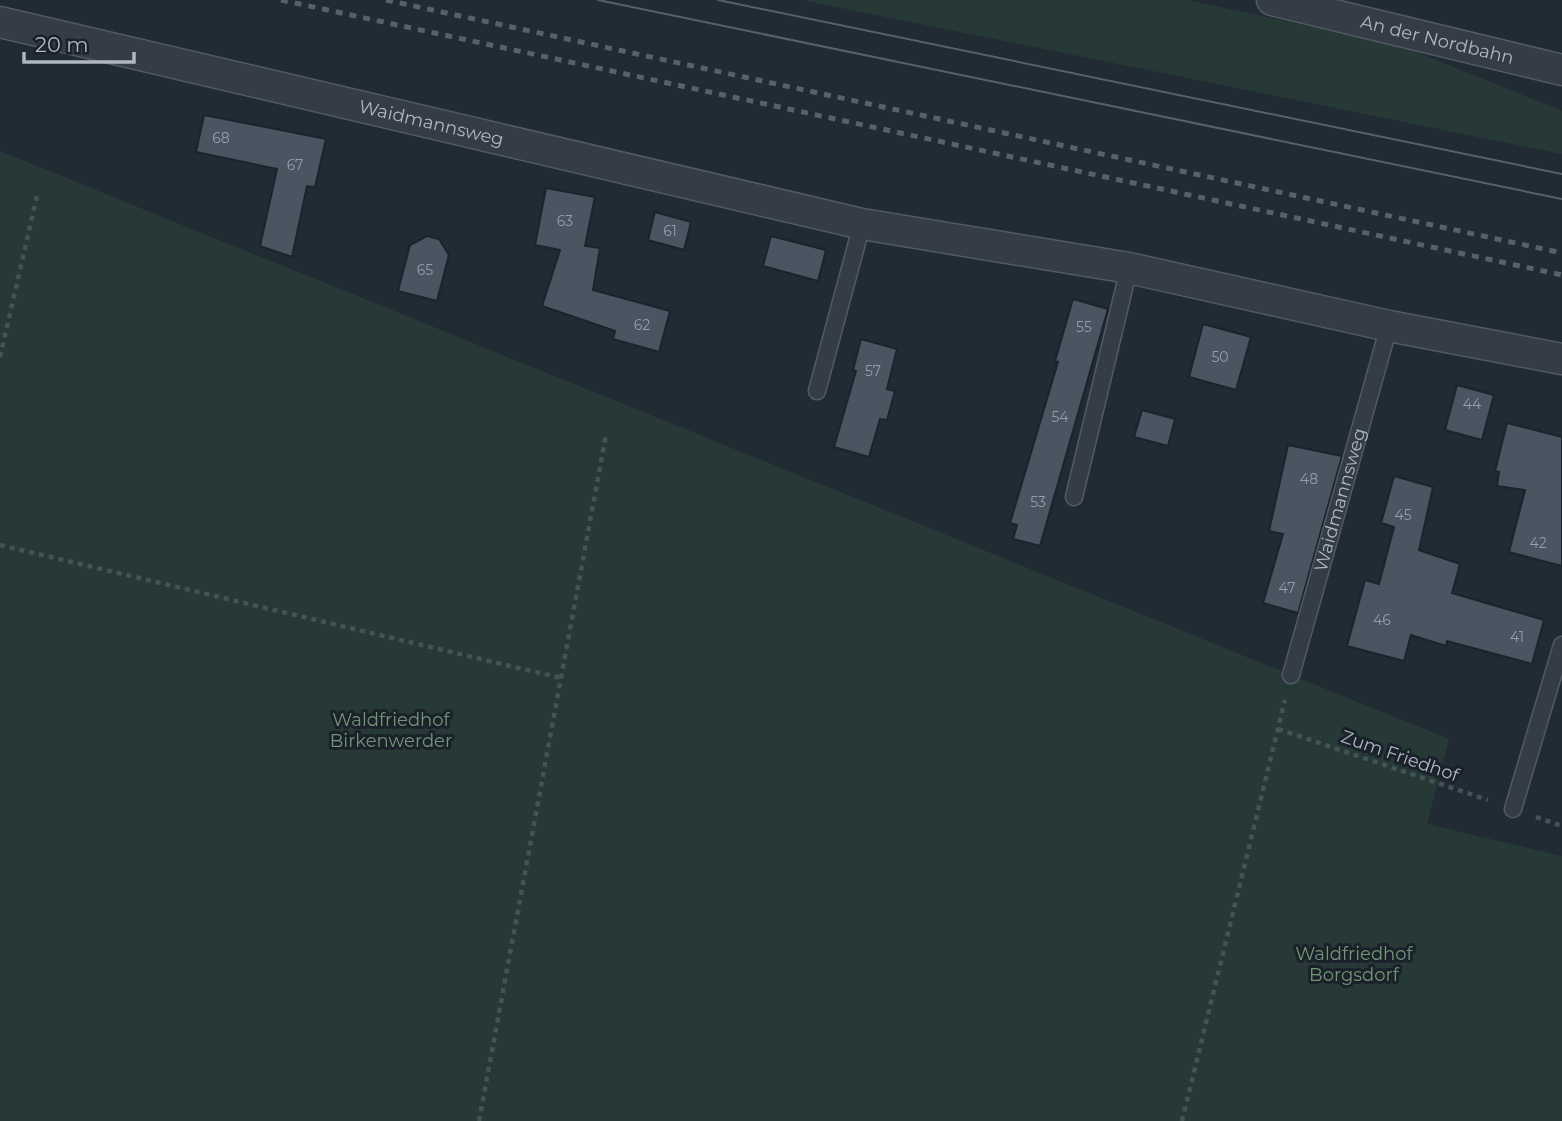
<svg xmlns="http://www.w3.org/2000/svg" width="1562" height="1121" font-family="Montserrat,sans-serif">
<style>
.green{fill:#263937}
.building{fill:#495560;stroke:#1c232c;stroke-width:2}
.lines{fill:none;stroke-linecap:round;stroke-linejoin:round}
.service-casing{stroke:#525a63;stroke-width:19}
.minor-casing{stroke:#525a63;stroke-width:33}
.path{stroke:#425455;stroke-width:4.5;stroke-dasharray:5 5;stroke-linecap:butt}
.service{stroke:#343c45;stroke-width:16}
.minor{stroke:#343c45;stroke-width:30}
.tram{stroke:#56616c;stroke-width:2}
.rail{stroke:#56616c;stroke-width:5;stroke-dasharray:7 7;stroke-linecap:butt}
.labels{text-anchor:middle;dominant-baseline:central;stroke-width:6;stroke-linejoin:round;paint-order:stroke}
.number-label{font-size:14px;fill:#959eaa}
.street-label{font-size:18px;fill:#aeb7c2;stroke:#1a212a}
.park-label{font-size:18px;fill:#709675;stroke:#1a212a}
</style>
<rect width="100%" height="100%" fill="#212b34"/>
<g class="green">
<path d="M 802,0 L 1188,0 L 1404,47 L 1562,111 L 1562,154 Z"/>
<path d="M 0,151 L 1449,739 L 1427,824 L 1562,856 L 1562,1121 L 0,1121 Z"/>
</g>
<g class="building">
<path d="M 204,115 L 326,139 L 315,187 L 307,186 L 292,257 L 260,246 L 277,169 L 196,152 Z"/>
<path d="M 546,188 L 595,197 L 585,246 L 600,248 L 593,290 L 670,311 L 659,352 L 613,339 L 615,331 L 542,306 L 560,250 L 535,245 Z"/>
<path d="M 655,212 L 691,222 L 684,250 L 648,240 Z"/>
<path d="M 427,236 L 439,239 L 449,255 L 437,301 L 398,291 L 410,245 Z"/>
<path d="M 771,236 L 826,250 L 818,281 L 763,266 Z"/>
<path d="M 1073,299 L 1108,309 L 1040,546 L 1013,539 L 1017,525 L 1010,523 L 1058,362 L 1055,361 Z"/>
<path d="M 1203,324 L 1251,337 L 1236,390 L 1189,377 Z"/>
<path d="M 861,339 L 897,349 L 887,389 L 895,391 L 887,420 L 880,419 L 869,457 L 834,447 L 856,371 L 853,370 Z"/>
<path d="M 1457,385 L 1494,395 L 1482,440 L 1445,430 Z"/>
<path d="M 1142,410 L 1175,419 L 1168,446 L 1134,437 Z"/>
<path d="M 1507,423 L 1562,437 L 1562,566 L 1509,552 L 1525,490 L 1497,486 L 1499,472 L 1495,471 Z"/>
<path d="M 1288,445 L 1342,456 L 1298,613 L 1263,603 L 1283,534 L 1269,531 Z"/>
<path d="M 1394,476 L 1433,487 L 1419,550 L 1460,564 L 1452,593 L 1544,620 L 1532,664 L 1447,641 L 1446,646 L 1411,635 L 1404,661 L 1347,646 L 1365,580 L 1379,584 L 1394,527 L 1381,523 Z"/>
</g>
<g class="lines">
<g class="service-casing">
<g id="service">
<path d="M 817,391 L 862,224"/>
<path d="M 1074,497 L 1129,268"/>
<path id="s1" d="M 1291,675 L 1389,326"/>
<path d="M 1513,809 L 1562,645"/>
</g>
</g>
<g class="minor-casing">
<g id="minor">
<path id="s2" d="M 1272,0 L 1562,70"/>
<path id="s3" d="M 0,22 L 862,224 L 1129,268 L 1389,326 L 1562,359"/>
</g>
</g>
<g class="path">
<path d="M 0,357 L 37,196"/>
<path d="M 0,545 L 561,678"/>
<path d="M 1278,729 L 1488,800"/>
<path d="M 1536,817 L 1562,826"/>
<path d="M 479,1121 L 606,435"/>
<path d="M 1182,1121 L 1285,700"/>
</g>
<use href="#service" class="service"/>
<use href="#minor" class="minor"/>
<g class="tram">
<path d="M 598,0 L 1562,199"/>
<path d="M 718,0 L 1562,174"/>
</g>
<g class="rail">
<path d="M 281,0 L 1562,275"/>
<path d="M 386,0 L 1562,253"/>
</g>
</g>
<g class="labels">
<g class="number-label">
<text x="221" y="138">68</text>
<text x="295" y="165">67</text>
<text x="565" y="221">63</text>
<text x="670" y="231">61</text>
<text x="425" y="270">65</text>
<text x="642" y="325">62</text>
<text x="1084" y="327">55</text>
<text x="1220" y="357">50</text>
<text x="873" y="371">57</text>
<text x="1472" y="404">44</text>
<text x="1060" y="417">54</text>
<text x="1309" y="479">48</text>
<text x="1038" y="502">53</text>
<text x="1403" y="515">45</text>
<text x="1538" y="543">42</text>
<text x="1287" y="588">47</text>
<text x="1382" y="620">46</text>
<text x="1517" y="637">41</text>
</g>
<g class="street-label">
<text stroke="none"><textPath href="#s2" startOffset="170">An der Nordbahn</textPath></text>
<text stroke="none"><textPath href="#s3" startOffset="443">Waidmannsweg</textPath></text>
<text stroke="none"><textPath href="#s1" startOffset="182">Waidmannsweg</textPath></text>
<text transform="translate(1400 756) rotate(19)">Zum Friedhof</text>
</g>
<g class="park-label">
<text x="391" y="720">Waldfriedhof<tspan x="391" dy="21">Birkenwerder</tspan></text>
<text x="1354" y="954">Waldfriedhof<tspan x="1354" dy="21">Borgsdorf</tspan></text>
</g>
</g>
<path d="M24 52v10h110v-10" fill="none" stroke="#aeb7c2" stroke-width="3.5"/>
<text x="35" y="52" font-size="21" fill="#aeb7c2" stroke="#1a212a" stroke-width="5" paint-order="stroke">20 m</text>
</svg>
